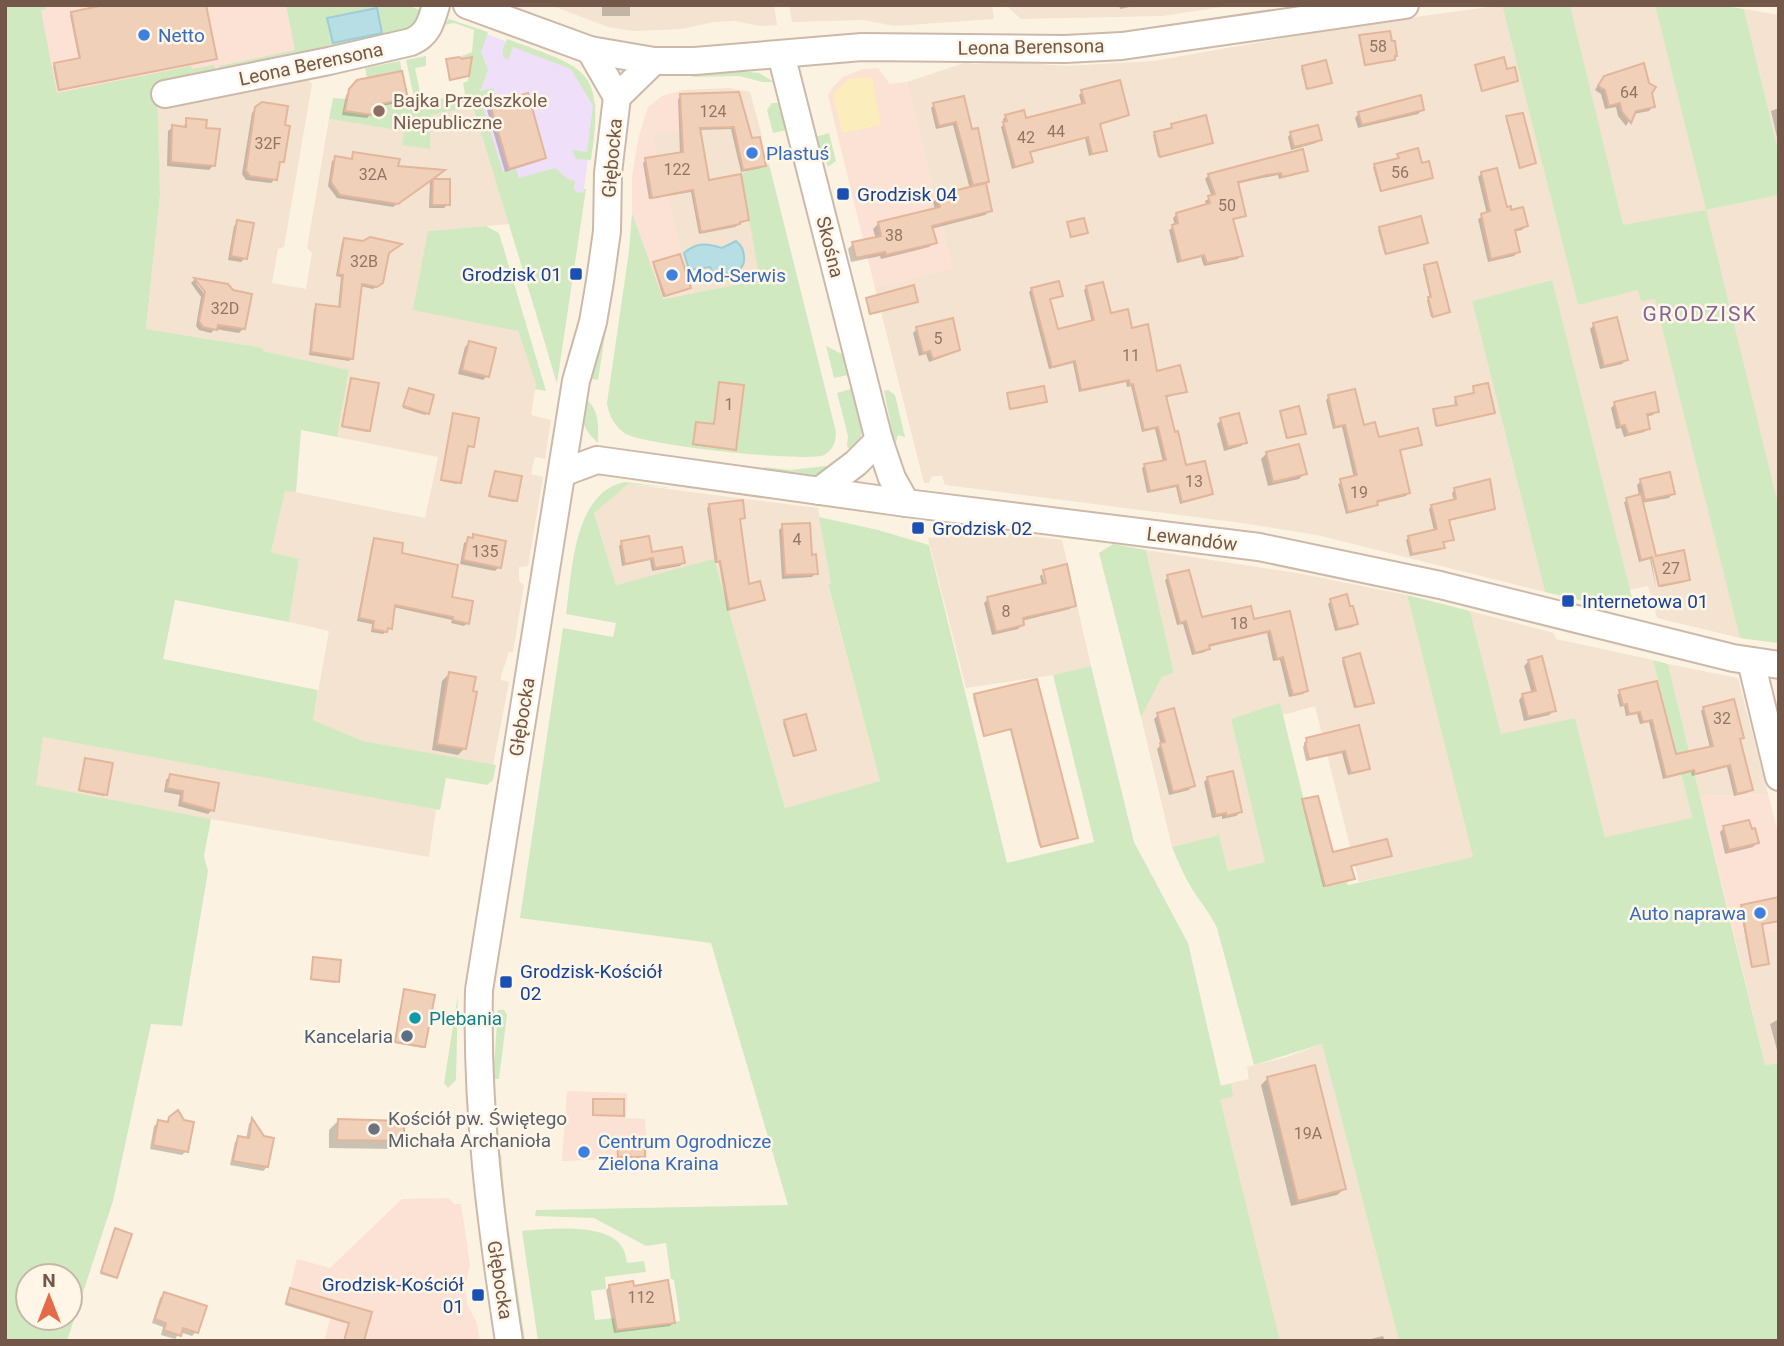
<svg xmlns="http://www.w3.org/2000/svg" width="1784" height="1346" font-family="Roboto,sans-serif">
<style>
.residential{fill:#f3e3d0}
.commercial{fill:#fce1d5}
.education{fill:#efdff8}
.green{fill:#d1e9c1;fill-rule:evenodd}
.sand{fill:#fbedbc}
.water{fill:#b7dee5;stroke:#9dcdd6;stroke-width:2}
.shadow{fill:#0003;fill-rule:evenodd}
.building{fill:#f1d0ba;stroke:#e3b69a;stroke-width:2}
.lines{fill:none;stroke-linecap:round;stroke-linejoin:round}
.minor-casing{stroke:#cdb9a9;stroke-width:30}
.minor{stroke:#fff;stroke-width:26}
.shop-dot{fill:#3f7fe0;stroke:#fff6e7;stroke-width:2.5}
.education-dot{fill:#8d6e63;stroke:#fff6e7;stroke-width:2.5}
.transit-dot{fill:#1a4fb4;stroke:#fff6e7;stroke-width:2.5}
.culture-dot{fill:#0f9aa8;stroke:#fff6e7;stroke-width:2.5}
.service-dot{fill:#5c6f8a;stroke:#fff6e7;stroke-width:2.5}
.worship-dot{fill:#6b7280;stroke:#fff6e7;stroke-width:2.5}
.labels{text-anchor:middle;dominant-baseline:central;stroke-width:5;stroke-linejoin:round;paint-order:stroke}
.number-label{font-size:16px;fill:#927665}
.shop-label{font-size:19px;fill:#366cbe;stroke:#fff6e7;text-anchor:start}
.street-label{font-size:19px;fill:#735849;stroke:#fff6e7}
.education-label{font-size:19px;fill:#785e54;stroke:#fff6e7;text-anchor:start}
.transit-label{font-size:19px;fill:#164399;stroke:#fff6e7;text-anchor:start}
.culture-label{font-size:19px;fill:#0d838f;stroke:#fff6e7;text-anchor:start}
.service-label{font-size:19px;fill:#4e5e75;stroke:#fff6e7;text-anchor:end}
.worship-label{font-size:19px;fill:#5b616d;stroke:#fff6e7;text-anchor:start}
.neighbourhood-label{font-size:21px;letter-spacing:2px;fill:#856496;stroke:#fff6e7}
</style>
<rect width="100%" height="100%" fill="#fcf2e2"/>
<g class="residential">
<path d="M 550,5 L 774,5 L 777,25 L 761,26 L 735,21 L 713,22 L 682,29 L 633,31 L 608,27 Z"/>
<path d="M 789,5 L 992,5 L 994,19 L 894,26 L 864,20 L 792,22 Z"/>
<path d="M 1006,5 L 1235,5 L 1162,16 L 1021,19 Z"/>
<path d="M 1502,5 L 1578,305 L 1638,290 L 1570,5 L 1655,5 L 1706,210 L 1779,195 L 1779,643 L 1740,638 L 1657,618 L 1648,586 L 1629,590 L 1551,280 L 1472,301 L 1545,592 L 1317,535 L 1242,523 L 945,485 L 942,476 L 932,476 L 929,483 L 924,483 L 875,288 L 952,268 L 907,82 L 970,61 L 972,64 L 1027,63 L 1066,66 L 1153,61 L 1359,25 Z"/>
<path d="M 1744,9 L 1779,15 L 1779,154 Z"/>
<path d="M 304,77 L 312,84 L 284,247 L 278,249 L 272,283 L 306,289 L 312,253 L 307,248 L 329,119 L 404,131 L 430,149 L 431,115 L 473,106 L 510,224 L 428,231 L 518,331 L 536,384 L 531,415 L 551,420 L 545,459 L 535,457 L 531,474 L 543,477 L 528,566 L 519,567 L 519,581 L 524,585 L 513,652 L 509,652 L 501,676 L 501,680 L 509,682 L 493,765 L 363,741 L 313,720 L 329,631 L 289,622 L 299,559 L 271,552 L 285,490 L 425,518 L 438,457 L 337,437 L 349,370 L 262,351 L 263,348 L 146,329 L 160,195 L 157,106 Z"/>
<path d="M 729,88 L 750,92 L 762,136 L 738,141 L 746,172 L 741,174 L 761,280 L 693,293 L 680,249 L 653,137 L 683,90 Z"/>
<path d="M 628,484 L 818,508 L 831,584 L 828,585 L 880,781 L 785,808 L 714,560 L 616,585 L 594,513 L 602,504 Z"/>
<path d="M 993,531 L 1062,540 L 1091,666 L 1053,675 L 966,688 L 928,538 Z"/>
<path d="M 1146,550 L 1297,573 L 1407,595 L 1473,857 L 1359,882 L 1315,706 L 1283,715 L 1280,704 L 1231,719 L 1266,862 L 1228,871 L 1219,835 L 1172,847 L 1141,717 L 1162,677 L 1174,673 Z"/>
<path d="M 1470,611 L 1554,633 L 1556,639 L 1653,660 L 1692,819 L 1605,837 L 1575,718 L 1501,735 Z"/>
<path d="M 1668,664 L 1738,678 L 1768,794 L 1700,796 Z"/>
<path d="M 43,737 L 436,809 L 429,857 L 211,819 L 35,785 Z"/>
<path d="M 1779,930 L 1779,1063 L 1765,1065 L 1735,938 Z"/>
<path d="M 1322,1044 L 1384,1283 L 1399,1341 L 1262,1341 L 1200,1090 L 1249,1079 L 1247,1067 L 1287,1057 Z"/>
</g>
<g class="commercial">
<path d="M 39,5 L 401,5 L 415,27 L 58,102 Z"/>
<path d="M 878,68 L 890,84 L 907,82 L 952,269 L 875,288 L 828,96 L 832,88 L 843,77 L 863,69 Z"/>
<path d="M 683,90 L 680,94 L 682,131 L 655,134 L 653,137 L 680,249 L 693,293 L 662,299 L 632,213 L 632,176 L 639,136 L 648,107 L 662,96 Z"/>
<path d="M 1768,794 L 1779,836 L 1779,930 L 1735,938 L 1700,796 Z"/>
<path d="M 567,1091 L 627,1093 L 626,1118 L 645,1119 L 647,1158 L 562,1161 Z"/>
<path d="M 449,1198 L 454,1204 L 461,1204 L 470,1264 L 465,1286 L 467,1304 L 477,1323 L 480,1341 L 324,1341 L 331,1316 L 286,1303 L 297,1259 L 330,1268 L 402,1199 Z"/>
</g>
<path class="education" d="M 476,30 L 573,67 L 596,105 L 556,382 L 534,303 L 473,106 Z"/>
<g class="green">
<path d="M 5,5 L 45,5 L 46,9 L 41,11 L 57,93 L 191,66 L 192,69 L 214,65 L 216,71 L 157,84 L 160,195 L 146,329 L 263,348 L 263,351 L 349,370 L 337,437 L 301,430 L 296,492 L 285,491 L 271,552 L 299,559 L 289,622 L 175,600 L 163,659 L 318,690 L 313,720 L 363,741 L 496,765 L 493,780 L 487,785 L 446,778 L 440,810 L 43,737 L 36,785 L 211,819 L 204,856 L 208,871 L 182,1026 L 151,1024 L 113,1201 L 67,1341 L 5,1341 ZM 28,1276 L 70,1276 L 70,1318 L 28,1318 Z"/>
<path d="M 286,5 L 407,5 L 420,10 L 415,30 L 219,71 L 219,66 L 295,50 ZM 376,8 L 382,33 L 328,18 Z"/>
<path d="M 1502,5 L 1570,5 L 1623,225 L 1706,210 L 1655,5 L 1718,5 L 1744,9 L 1779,154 L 1779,195 L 1706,210 L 1779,508 L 1779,643 L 1740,638 L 1655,299 L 1641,301 L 1638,290 L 1578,305 Z"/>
<path d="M 449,19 L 488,32 L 481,52 L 488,70 L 480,91 L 493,88 L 496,98 L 485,101 L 482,105 L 503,172 L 516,169 L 519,178 L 555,168 L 568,179 L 575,181 L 574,188 L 576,192 L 583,193 L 584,189 L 586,189 L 557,383 L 473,106 L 431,115 L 430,149 L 402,145 L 404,131 L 329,119 L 333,98 L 347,99 L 346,111 L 372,115 L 374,105 L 396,101 L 398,108 L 443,98 L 443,93 L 446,92 L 448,97 L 465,94 L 463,83 L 468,81 L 471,60 L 459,57 L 472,52 L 474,30 L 454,23 L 444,25 Z"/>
<path d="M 507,39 C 587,69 605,67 591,160 L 576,159 L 572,150 L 587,152 L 593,106 L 571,69 L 513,47 L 508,60 L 503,56 L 503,49 Z"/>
<path d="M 426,56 L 426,66 L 415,68 L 421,97 L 414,98 L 406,60 Z"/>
<path d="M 400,61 L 402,71 L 367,78 L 365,68 Z"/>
<path d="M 732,70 L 759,73 L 774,82 L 763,82 L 739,76 L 692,77 L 698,73 Z"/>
<path d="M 772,103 L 784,103 L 791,129 L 773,133 L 767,110 Z"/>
<path d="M 829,133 L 836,161 L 828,167 L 815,137 Z"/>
<path d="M 769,164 L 836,432 C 836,442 833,450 824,455 C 805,463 644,445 626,434 C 615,427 609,416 607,403 L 629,251 L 632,213 L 663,299 L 760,280 L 741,174 L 746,172 L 745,170 Z"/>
<path d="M 486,226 L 499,233 L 546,391 L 535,389 L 536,384 L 518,331 L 413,310 L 428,231 Z"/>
<path d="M 1552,280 L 1632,598 L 1613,608 L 1545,592 L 1472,301 Z"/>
<path d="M 606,329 L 598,380 L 587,378 L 600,333 Z"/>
<path d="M 826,346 L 848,357 L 851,370 L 848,375 L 834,378 Z"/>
<path d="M 851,389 L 857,392 C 863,418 867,429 854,454 L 847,446 L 848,436 L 837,393 Z"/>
<path d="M 888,390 L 895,395 L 905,437 L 898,435 L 895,445 L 884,391 Z"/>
<path d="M 583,398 C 599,405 599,427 598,443 C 581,427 582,421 583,398 Z"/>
<path d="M 835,465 C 817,483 791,476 767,474 L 764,469 L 764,467 L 790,470 Z"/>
<path d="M 624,482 L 672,488 L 628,484 L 594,513 L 616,585 L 714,559 L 785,808 L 880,781 L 828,584 L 831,584 L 819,517 L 878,530 L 929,545 L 1007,863 L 1094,842 L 1053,675 L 1091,666 L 1134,842 L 1188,943 L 1221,1086 L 1231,1084 L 1233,1096 L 1220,1100 L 1280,1341 L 538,1341 L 522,1231 C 547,1229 607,1222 622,1247 C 625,1251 626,1258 627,1263 L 644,1261 L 646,1272 L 605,1277 L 606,1289 L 591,1291 L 595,1320 L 615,1318 L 617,1330 L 680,1321 L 674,1280 L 671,1279 L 666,1243 L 646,1246 L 594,1218 L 535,1216 L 536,1210 L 788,1205 L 711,943 L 520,918 L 563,628 L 613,637 L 616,623 L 566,614 C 572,573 573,493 624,482 Z"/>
<path d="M 1113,544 L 1146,550 L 1174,673 L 1162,677 L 1141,717 L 1099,553 Z"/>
<path d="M 1407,595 L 1470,611 L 1501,734 L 1575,718 L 1605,837 L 1692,818 L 1653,660 L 1668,664 L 1765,1065 L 1779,1063 L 1779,1341 L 1399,1341 L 1322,1044 L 1254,1065 L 1217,928 C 1210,913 1201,903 1192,889 C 1184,876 1178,861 1172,847 L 1219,835 L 1228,871 L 1265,862 L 1231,719 L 1280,703 L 1325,886 L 1346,881 L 1348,885 L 1473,857 Z"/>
<path d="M 458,995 L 456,1080 L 448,1088 L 444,1083 Z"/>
<path d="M 498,1010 L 504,1010 L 507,1015 L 499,1079 L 493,1079 Z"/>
<path d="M 501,1153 L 506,1211 L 525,1341 L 519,1341 L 498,1192 L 498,1157 Z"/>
</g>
<path class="sand" d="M 872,77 L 881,125 L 842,133 L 833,94 L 849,79 Z"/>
<g class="water">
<path d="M 377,8 L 382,33 L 333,43 L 327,18 Z"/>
<path d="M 736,241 C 742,246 743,249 744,256 C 746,275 727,273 714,275 L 710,267 L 689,270 L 684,253 C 697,242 707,243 722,248 Z"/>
</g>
<g class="shadow">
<rect x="602" y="5" width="28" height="11"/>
<path d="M 1119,5 L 1139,5 L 1120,9 Z"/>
<path d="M 72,13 L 215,58 L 58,91 L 53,66 L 79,60 L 70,15 Z"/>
<path d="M 1360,37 L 1393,58 L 1393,60 L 1364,66 Z"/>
<path d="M 447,61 L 467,75 L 449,81 Z"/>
<path d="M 1476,66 L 1506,71 L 1516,80 L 1481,91 L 1475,68 Z"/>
<path d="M 1303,67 L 1328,84 L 1306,89 L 1301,69 Z"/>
<path d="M 358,82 L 406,98 L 402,102 L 372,108 L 371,114 L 367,118 L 342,115 L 346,95 Z"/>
<path d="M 1600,82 L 1650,93 L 1653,106 L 1649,111 L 1633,114 L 1626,126 L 1618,116 L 1616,107 L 1605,109 L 1601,94 L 1595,90 Z"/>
<path d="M 1082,92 L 1127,114 L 1124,117 L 1099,125 L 1105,150 L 1089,156 L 1085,138 L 1029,153 L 1031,161 L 1028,164 L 1012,169 L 1001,127 L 1004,124 L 1003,119 L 1006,116 L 1025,120 L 1082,106 L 1079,95 Z"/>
<path d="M 738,94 L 751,140 L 764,165 L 761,168 L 741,172 L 731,129 L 699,130 L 708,182 L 748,219 L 735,227 L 699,234 L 691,192 L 649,199 L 643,163 L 646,160 L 680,154 L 678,99 L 681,96 Z"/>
<path d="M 962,98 L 987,181 L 984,184 L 990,210 L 985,215 L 931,229 L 935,242 L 929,247 L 881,259 L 880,256 L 851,262 L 848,249 L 853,244 L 876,239 L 873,229 L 879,223 L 935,210 L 933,202 L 938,197 L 970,189 L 953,125 L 936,129 L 931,108 L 934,105 Z"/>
<path d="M 491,106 L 545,157 L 540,161 L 505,172 L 487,110 Z"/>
<path d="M 256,108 L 283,126 L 282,161 L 278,166 L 275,179 L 271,183 L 246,180 L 242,174 L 252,113 Z"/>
<path d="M 1779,108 L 1779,146 L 1771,111 Z"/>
<path d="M 1422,110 L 1418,114 L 1358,128 L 1355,118 L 1359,113 Z"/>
<path d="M 1507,118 L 1532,164 L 1519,169 L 1506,119 Z"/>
<path d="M 187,120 L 204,130 L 213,166 L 209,170 L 167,166 L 168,131 L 173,127 L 183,128 Z"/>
<path d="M 1172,125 L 1211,143 L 1158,157 L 1153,135 L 1171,130 Z"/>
<path d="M 1291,133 L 1320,140 L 1316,143 L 1291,150 L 1288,137 Z"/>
<path d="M 1301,151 L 1306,170 L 1302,173 L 1279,179 L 1278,175 L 1262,178 L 1236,184 L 1244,216 L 1231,221 L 1241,255 L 1238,259 L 1204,266 L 1201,257 L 1177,263 L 1169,230 L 1175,226 L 1173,218 L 1177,214 L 1207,206 L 1205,201 L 1212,197 L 1205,179 L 1208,176 Z"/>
<path d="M 354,154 L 396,168 L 439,173 L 393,207 L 337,198 L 328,186 L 332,161 L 336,158 L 350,160 Z"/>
<path d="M 1398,155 L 1430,179 L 1380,192 L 1373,167 L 1398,160 Z"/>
<path d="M 1482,173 L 1506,209 L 1526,226 L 1522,230 L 1513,232 L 1518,252 L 1514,256 L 1488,262 L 1478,219 L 1487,214 L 1478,177 Z"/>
<path d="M 430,181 L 448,181 L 448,204 L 444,208 L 429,208 Z"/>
<path d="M 238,222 L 245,258 L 241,262 L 228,260 L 234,226 Z"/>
<path d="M 1068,224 L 1086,233 L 1070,238 Z"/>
<path d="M 1380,228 L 1426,243 L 1385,255 L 1378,230 Z"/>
<path d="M 345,239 L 387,254 L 378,286 L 373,289 L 360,286 L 352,358 L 349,361 L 309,355 L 314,309 L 317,306 L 338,308 L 341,277 L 336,276 L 342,242 Z"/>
<path d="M 654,264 L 687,289 L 663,297 L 653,265 Z"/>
<path d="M 1424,267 L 1448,312 L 1446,313 L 1431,317 L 1427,300 L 1430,298 L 1423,268 Z"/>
<path d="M 194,280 L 227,286 L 243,329 L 239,333 L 215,329 L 211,333 L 199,330 L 196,326 L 201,297 L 191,283 ZM 196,283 L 200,283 L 212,298 L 209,300 Z"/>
<path d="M 1087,287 L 1109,315 L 1131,330 L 1156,373 L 1185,391 L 1165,398 L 1185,467 L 1211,494 L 1209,496 L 1180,504 L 1176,487 L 1147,493 L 1142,468 L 1145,466 L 1163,462 L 1155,429 L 1142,432 L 1131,386 L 1127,387 L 1126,382 L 1079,392 L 1073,363 L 1049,369 L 1029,292 L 1032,289 L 1061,295 L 1049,300 L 1056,331 L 1092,323 L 1084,290 Z"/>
<path d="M 867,300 L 916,302 L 869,315 Z"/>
<path d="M 1594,325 L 1626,360 L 1622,364 L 1600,369 L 1590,329 Z"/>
<path d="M 917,329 L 958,349 L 954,353 L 929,362 L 926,354 L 919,356 L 913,333 Z"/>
<path d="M 469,343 L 487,376 L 483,380 L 458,374 L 465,347 Z"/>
<path d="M 351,380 L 369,431 L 367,432 L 341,427 Z"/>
<path d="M 720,384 L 734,449 L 732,450 L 692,445 L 697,424 L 713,425 Z"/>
<path d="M 1474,388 L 1493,413 L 1435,426 L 1433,412 L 1456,407 L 1454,401 L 1473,395 Z"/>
<path d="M 409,390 L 427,413 L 425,415 L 403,408 Z"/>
<path d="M 1008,395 L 1045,402 L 1009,410 Z"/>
<path d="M 1329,397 L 1378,439 L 1420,444 L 1417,447 L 1399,451 L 1408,493 L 1406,496 L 1376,503 L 1373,507 L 1346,514 L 1338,484 L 1354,478 L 1342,427 L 1333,429 L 1326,400 Z"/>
<path d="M 1615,404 L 1657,411 L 1653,415 L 1646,417 L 1648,428 L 1644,432 L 1624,437 L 1621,428 L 1616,429 L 1611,408 Z"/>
<path d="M 1281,412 L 1302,435 L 1286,439 L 1280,414 Z"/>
<path d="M 454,415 L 472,446 L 466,447 L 457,484 L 441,481 Z"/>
<path d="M 1221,420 L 1245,442 L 1241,446 L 1224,451 L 1217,424 Z"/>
<path d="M 1267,453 L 1305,473 L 1299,479 L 1268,486 L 1261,459 Z"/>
<path d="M 495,472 L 516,500 L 514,502 L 489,497 Z"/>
<path d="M 1641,481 L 1673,493 L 1669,498 L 1641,503 L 1654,558 L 1651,558 L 1656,588 L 1650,559 L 1639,562 L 1624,502 L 1639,496 L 1637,485 Z"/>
<path d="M 1455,490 L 1494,508 L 1491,511 L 1448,521 L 1452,539 L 1442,544 L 1443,548 L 1440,550 L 1410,556 L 1406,540 L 1409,537 L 1434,531 L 1429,509 L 1432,506 L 1454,501 L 1452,493 Z"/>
<path d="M 709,506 L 743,517 L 738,520 L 747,586 L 763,599 L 761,602 L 727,611 L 719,563 L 715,563 L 707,508 Z"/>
<path d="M 783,526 L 810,556 L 816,573 L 812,577 L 782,579 L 779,530 Z"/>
<path d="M 474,536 L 499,567 L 495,571 L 460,564 L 464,543 Z"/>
<path d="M 375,540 L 400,555 L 450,598 L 467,623 L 464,626 L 451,623 L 452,620 L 393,607 L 390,628 L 383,634 L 371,632 L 372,624 L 357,621 L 372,543 Z"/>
<path d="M 622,543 L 651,554 L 683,563 L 680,566 L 652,571 L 650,560 L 622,566 L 619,546 Z"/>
<path d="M 1654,558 L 1688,579 L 1685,582 L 1661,587 Z"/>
<path d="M 1066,567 L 1074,605 L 1070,609 L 1021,621 L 1022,625 L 1018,629 L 992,635 L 984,603 L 988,599 L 1042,585 L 1040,576 L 1042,574 L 1047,591 L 1045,572 L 1043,572 Z"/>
<path d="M 1168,577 L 1200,619 L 1252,622 L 1289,613 L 1306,691 L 1303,694 L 1289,697 L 1280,660 L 1273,661 L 1267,633 L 1208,647 L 1205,652 L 1192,655 L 1183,624 L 1177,625 L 1165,580 Z"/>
<path d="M 1331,601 L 1356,624 L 1353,627 L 1335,631 L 1328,604 Z"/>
<path d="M 1344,659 L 1370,704 L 1354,708 L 1342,661 Z"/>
<path d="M 1529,661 L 1554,711 L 1549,715 L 1524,721 L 1519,700 L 1523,695 L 1532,694 L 1524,666 Z"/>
<path d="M 449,674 L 464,749 L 458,755 L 432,750 L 442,681 Z"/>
<path d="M 1036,681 L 1076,836 L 1039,846 L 1010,730 L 983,736 L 973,697 Z"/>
<path d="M 1656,683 L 1675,756 L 1710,748 L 1701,711 L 1704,708 L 1742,738 L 1739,741 L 1751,790 L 1747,793 L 1734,796 L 1727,767 L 1692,776 L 1691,772 L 1663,779 L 1649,722 L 1640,724 L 1637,714 L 1626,716 L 1624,706 L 1620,707 L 1617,695 L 1620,692 Z"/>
<path d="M 1158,715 L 1193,785 L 1189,790 L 1169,795 L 1157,749 L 1161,745 L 1154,719 Z"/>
<path d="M 785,721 L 814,750 L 812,751 L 793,757 L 783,723 Z"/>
<path d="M 1358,727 L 1368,768 L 1365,771 L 1348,775 L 1342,753 L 1306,761 L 1303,747 L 1307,739 Z"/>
<path d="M 86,760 L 105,794 L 104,796 L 78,791 Z"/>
<path d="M 170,776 L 212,810 L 208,814 L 178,806 L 180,795 L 164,792 L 166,780 Z"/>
<path d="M 1208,778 L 1241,811 L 1236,816 L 1222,819 L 1222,816 L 1212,818 L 1204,782 Z"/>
<path d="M 1303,801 L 1331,854 L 1388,857 L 1350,866 L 1351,880 L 1323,887 L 1302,803 Z"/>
<path d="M 1724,828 L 1757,843 L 1753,847 L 1725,854 L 1720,832 Z"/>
<path d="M 1779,899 L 1779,922 L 1761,925 L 1767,963 L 1751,967 L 1740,908 Z"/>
<path d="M 314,959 L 337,982 L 335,983 L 310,980 Z"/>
<path d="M 403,993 L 424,1047 L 422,1048 L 394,1043 Z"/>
<path d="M 1779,1019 L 1779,1050 L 1777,1050 L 1770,1024 Z"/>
<path d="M 1268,1078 L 1344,1189 L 1337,1195 L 1291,1206 L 1261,1085 Z"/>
<path d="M 594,1100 L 622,1116 L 592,1116 Z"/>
<path d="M 170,1118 L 186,1151 L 182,1155 L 150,1149 L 154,1126 L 159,1122 L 165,1123 Z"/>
<path d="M 252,1120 L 267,1167 L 263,1171 L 230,1165 L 235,1142 L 239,1138 L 246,1139 L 249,1124 Z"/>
<path d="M 338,1121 L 402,1140 L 393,1149 L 329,1148 L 329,1130 Z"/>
<path d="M 618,1143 L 643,1156 L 617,1158 Z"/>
<path d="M 114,1232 L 116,1277 L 114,1278 L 100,1274 Z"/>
<path d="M 610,1286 L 632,1288 L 674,1322 L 670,1326 L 614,1333 L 606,1290 Z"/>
<path d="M 289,1292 L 370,1313 L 362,1341 L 344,1341 L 349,1324 L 285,1305 Z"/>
<path d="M 164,1294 L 196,1332 L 192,1336 L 180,1332 L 175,1339 L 161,1335 L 163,1327 L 152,1323 L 160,1298 Z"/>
<path d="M 1383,1336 L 1385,1341 L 1363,1341 Z"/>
</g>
<g class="building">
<path d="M 104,5 L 206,5 L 217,59 L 59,90 L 54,63 L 80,58 L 71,12 Z"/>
<path d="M 1390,31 L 1392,41 L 1395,41 L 1397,56 L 1395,56 L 1395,60 L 1365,65 L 1359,35 Z"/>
<path d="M 459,57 L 462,59 L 472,57 L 469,76 L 450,80 L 446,59 Z"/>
<path d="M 1504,57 L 1507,69 L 1515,67 L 1518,81 L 1482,91 L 1475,65 Z"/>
<path d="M 1326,60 L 1332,83 L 1307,89 L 1302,66 Z"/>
<path d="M 1644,63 L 1649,83 L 1656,87 L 1652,93 L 1655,107 L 1636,111 L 1631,123 L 1622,112 L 1620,103 L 1609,106 L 1605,90 L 1598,86 L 1604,76 Z"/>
<path d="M 402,71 L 408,99 L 374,105 L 373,115 L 345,111 L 349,89 L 357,80 Z"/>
<path d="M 1120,80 L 1129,115 L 1100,124 L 1107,151 L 1092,154 L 1088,137 L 1030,152 L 1033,162 L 1015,167 L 1003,122 L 1007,121 L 1005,115 L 1024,110 L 1026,118 L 1085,103 L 1081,90 Z"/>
<path d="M 739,92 L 752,138 L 760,137 L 766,166 L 743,170 L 734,127 L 700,128 L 709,180 L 741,174 L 749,220 L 740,222 L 740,224 L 701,232 L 693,190 L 652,198 L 645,158 L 683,152 L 680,94 Z"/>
<path d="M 528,93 L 546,158 L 509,169 L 490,104 Z"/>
<path d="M 1421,95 L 1424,110 L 1362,125 L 1358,112 Z"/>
<path d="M 964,96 L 972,129 L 978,128 L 989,182 L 973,185 L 956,122 L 939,126 L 933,103 Z"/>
<path d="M 262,102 L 288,106 L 285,125 L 290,126 L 284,162 L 280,162 L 277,180 L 250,176 L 246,170 L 255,107 Z"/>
<path d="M 1523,113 L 1536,163 L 1520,168 L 1506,116 Z"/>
<path d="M 1206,115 L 1213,143 L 1160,157 L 1154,132 L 1172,128 L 1171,124 Z"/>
<path d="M 186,118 L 207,120 L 206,128 L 220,129 L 215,166 L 171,162 L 172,125 L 186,127 Z"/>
<path d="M 1318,125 L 1322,140 L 1294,147 L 1290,132 Z"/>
<path d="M 1418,148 L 1422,163 L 1429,161 L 1433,178 L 1381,191 L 1374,164 L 1399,158 L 1397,154 Z"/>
<path d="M 1303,149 L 1308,171 L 1282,177 L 1281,173 L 1267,175 L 1238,182 L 1246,216 L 1233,219 L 1243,256 L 1207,263 L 1204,255 L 1181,261 L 1172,225 L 1178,223 L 1176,213 L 1210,203 L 1208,196 L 1215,194 L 1208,174 Z"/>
<path d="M 353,152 L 400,159 L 398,166 L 445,170 L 433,179 L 450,179 L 450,205 L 432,205 L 433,179 L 398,204 L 340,195 L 331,182 L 335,156 L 352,159 Z"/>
<path d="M 1497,168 L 1507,207 L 1511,206 L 1511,210 L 1523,207 L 1528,226 L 1515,230 L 1520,252 L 1491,259 L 1481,214 L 1490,211 L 1481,172 Z"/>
<path d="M 986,183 L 992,211 L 932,226 L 937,243 L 886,255 L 885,252 L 856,258 L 852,242 L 881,236 L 878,222 L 940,207 L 937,195 Z"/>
<path d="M 1421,216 L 1428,243 L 1386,254 L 1379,227 Z"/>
<path d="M 1084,218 L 1088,233 L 1071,237 L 1067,222 Z"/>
<path d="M 237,220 L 254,223 L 247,259 L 231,256 Z"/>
<path d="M 370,237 L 402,244 L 389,253 L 383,283 L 377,287 L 362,284 L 353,359 L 311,352 L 316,304 L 340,307 L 343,275 L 338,274 L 344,238 L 363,241 Z"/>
<path d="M 680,254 L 691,288 L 665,296 L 653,262 Z"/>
<path d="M 1437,262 L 1450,312 L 1433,317 L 1428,297 L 1431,297 L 1424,265 Z"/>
<path d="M 194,278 L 228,284 L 233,290 L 252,294 L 245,329 L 218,325 L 217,330 L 203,327 L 199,321 L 205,292 Z"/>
<path d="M 1059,281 L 1063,296 L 1050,299 L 1058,329 L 1094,320 L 1086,286 L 1103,282 L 1111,313 L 1128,309 L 1132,328 L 1148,324 L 1157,371 L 1180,365 L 1187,392 L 1166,396 L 1175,432 L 1178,431 L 1186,465 L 1205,461 L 1213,494 L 1182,502 L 1178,485 L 1150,491 L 1144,464 L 1166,460 L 1158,427 L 1144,430 L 1133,384 L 1130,385 L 1129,380 L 1081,390 L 1075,361 L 1052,367 L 1031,288 Z"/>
<path d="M 914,285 L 918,302 L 870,314 L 866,298 Z"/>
<path d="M 1617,317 L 1628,360 L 1604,366 L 1593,323 Z"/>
<path d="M 953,318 L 960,350 L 933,359 L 930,351 L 923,353 L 916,327 Z"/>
<path d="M 469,341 L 496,348 L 489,377 L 462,370 Z"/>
<path d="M 351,378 L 379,383 L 370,431 L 342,426 Z"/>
<path d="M 719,382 L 744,385 L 736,450 L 693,444 L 696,422 L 714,424 Z"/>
<path d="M 1488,383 L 1495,413 L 1437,426 L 1433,409 L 1457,405 L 1455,397 L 1474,393 L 1473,386 Z"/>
<path d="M 1044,386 L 1047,402 L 1010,409 L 1007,393 Z"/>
<path d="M 409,388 L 434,395 L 429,414 L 403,406 Z"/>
<path d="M 1355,389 L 1364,425 L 1375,422 L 1379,437 L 1418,428 L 1422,445 L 1400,450 L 1410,493 L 1377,501 L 1378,505 L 1348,512 L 1340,479 L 1357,475 L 1345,425 L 1335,427 L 1328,395 Z"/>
<path d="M 1655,392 L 1659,412 L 1647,414 L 1650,429 L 1628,434 L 1625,425 L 1620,426 L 1614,402 Z"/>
<path d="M 1299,406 L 1306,434 L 1287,438 L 1280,411 Z"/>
<path d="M 453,413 L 479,418 L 474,447 L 468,446 L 461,483 L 441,480 Z"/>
<path d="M 1239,413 L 1247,443 L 1228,447 L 1220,418 Z"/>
<path d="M 1299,444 L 1307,474 L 1273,482 L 1266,452 Z"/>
<path d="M 495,471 L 522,476 L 517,501 L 489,496 Z"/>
<path d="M 1670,472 L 1675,494 L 1645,500 L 1640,479 Z"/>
<path d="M 1490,479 L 1495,509 L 1449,520 L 1454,540 L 1443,542 L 1445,548 L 1412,554 L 1408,536 L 1437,529 L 1431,505 L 1456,499 L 1454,488 Z"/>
<path d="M 1641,494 L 1656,556 L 1684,550 L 1690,580 L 1659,586 L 1652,557 L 1641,560 L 1626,498 Z"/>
<path d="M 743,500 L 745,518 L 740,519 L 749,584 L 760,581 L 765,600 L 729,609 L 720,561 L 717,562 L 709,504 Z"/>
<path d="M 810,523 L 812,555 L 816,554 L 818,574 L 785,575 L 782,524 Z"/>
<path d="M 473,534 L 506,541 L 501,568 L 463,560 L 468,537 L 473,538 Z"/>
<path d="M 649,536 L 652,552 L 682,547 L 685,563 L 655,568 L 653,558 L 625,564 L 621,541 Z"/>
<path d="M 374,538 L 403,543 L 402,553 L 458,565 L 452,597 L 473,601 L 469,624 L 453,620 L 453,617 L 395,605 L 392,629 L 388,628 L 387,632 L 373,629 L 374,621 L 359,618 Z"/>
<path d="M 1067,564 L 1076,606 L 1023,618 L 1024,625 L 996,632 L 987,597 L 1046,583 L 1043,570 Z"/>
<path d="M 1189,570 L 1202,617 L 1251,606 L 1254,619 L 1290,611 L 1308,691 L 1293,695 L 1283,657 L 1277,659 L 1270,631 L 1209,645 L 1210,649 L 1195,653 L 1186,621 L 1180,623 L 1167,575 Z"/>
<path d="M 1347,594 L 1350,606 L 1353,606 L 1358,624 L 1338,629 L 1330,599 Z"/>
<path d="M 1360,653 L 1374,703 L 1356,707 L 1343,658 Z"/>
<path d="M 1542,656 L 1556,711 L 1528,717 L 1522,694 L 1536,691 L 1528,660 Z"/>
<path d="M 449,672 L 476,677 L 473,691 L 477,692 L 466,749 L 437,744 Z"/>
<path d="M 1037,679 L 1078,838 L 1041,847 L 1011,729 L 984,736 L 974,694 Z"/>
<path d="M 1657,681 L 1676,754 L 1713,746 L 1703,707 L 1734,699 L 1744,738 L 1740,739 L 1753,790 L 1737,794 L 1730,765 L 1695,774 L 1694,770 L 1666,777 L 1652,720 L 1643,722 L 1640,712 L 1629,714 L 1627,704 L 1623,705 L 1619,690 Z"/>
<path d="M 1174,708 L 1195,786 L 1173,792 L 1160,743 L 1165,742 L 1157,713 Z"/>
<path d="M 806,714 L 816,750 L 794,756 L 784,720 Z"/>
<path d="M 1359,725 L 1370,769 L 1351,773 L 1345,751 L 1309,759 L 1305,743 L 1307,742 L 1306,738 Z"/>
<path d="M 85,758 L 113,763 L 107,795 L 79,790 Z"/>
<path d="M 1233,771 L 1242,812 L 1226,816 L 1226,813 L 1216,815 L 1207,777 Z"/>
<path d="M 170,774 L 219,783 L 214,811 L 182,802 L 183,791 L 167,788 Z"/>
<path d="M 1318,796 L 1333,852 L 1387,839 L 1392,856 L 1351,866 L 1355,879 L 1325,886 L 1302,799 Z"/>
<path d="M 1749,820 L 1752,829 L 1755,828 L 1759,843 L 1729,850 L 1723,826 Z"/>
<path d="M 1779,897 L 1779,921 L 1762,924 L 1769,964 L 1752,967 L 1741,905 Z"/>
<path d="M 313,957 L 341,960 L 339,982 L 311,979 Z"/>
<path d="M 404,989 L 435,995 L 425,1047 L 395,1042 Z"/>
<path d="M 1315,1065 L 1346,1189 L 1298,1201 L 1267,1077 Z"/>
<path d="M 593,1099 L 624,1099 L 624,1116 L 593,1115 Z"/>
<path d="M 178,1110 L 184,1120 L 194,1122 L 188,1152 L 153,1145 L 158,1120 L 168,1122 L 169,1117 Z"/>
<path d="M 252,1118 L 264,1136 L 274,1138 L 268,1167 L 233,1161 L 238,1136 L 249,1138 Z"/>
<path d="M 338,1119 L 404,1121 L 404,1141 L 337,1140 Z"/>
<path d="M 617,1141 L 645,1141 L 645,1157 L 618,1157 Z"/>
<path d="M 115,1228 L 132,1234 L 117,1278 L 101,1272 Z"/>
<path d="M 668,1280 L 675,1323 L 617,1330 L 609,1285 L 633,1281 L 634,1286 Z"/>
<path d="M 290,1288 L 372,1312 L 364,1341 L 344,1341 L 349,1323 L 286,1303 Z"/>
<path d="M 164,1292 L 207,1306 L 198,1333 L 183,1328 L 181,1336 L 164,1330 L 166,1323 L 155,1319 Z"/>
</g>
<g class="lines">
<g class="minor-casing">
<g id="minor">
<path d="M 467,5 L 590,50 L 654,61 L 695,61 L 862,47 L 1065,49 L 1122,46 L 1405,5"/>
<path d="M 590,50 L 617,97"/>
<path d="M 781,54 L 879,440 L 892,478 L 906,503"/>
<path d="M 165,94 L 329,61 L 411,42 C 428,35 431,22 436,5"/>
<path d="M 617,97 L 654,61"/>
<path d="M 562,473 L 597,460 L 906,503 L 1259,547 L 1440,585 L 1733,658 L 1779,665"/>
<path d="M 819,491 L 856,463 L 879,440"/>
<path d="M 1751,661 L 1779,777"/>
<path d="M 509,1341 C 491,1224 476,1109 479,990 L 576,381 L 593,322 L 600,281 L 607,231 L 608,173 L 617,97"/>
</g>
</g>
<use href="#minor" class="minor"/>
</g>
<g class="shop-dot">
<circle cx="144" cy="35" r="7"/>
<circle cx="752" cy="153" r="7"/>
<circle cx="672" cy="275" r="7"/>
<circle cx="1760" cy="913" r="7"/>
<circle cx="584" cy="1152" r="7"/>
</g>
<circle class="education-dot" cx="379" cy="111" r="7"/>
<g class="transit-dot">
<rect x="836" y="187" width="14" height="14" rx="3.5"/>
<rect x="569" y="267" width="14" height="14" rx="3.5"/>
<rect x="911" y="521" width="14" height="14" rx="3.5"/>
<rect x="1561" y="594" width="14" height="14" rx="3.5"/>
<rect x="499" y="975" width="14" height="14" rx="3.5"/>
<rect x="471" y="1288" width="14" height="14" rx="3.5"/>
</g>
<circle class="culture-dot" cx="415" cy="1018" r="7"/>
<circle class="service-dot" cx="407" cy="1036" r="7"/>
<circle class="worship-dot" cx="374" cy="1129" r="7"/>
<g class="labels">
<g class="number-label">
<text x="1378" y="46">58</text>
<text x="1629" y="92">64</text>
<text x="713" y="111">124</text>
<text x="1056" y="131">44</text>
<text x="1026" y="137">42</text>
<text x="268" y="143">32F</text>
<text x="677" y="169">122</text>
<text x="1400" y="172">56</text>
<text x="373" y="174">32A</text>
<text x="1227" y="205">50</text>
<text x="894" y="235">38</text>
<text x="364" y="261">32B</text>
<text x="225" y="308">32D</text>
<text x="938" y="338">5</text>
<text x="1131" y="355">11</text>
<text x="729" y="404">1</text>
<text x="1194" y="481">13</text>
<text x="1359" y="492">19</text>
<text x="797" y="539">4</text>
<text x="485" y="551">135</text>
<text x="1671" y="568">27</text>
<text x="1006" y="611">8</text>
<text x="1239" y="623">18</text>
<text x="1722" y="718">32</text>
<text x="1308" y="1133">19A</text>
<text x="641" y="1297">112</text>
</g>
<g class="shop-label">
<text x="158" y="35">Netto</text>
<text x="766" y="153">Plastuś</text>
<text x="686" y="275">Mod-Serwis</text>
<text x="1746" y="913" text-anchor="end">Auto naprawa</text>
<text x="598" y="1141">Centrum Ogrodnicze<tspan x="598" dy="22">Zielona Kraina</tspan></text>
</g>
<g class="street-label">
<text transform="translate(1031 47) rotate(-1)">Leona Berensona</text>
<text transform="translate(311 64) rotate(-12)">Leona Berensona</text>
<text transform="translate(612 158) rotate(-85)">Głębocka</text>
<text transform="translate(830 247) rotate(76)">Skośna</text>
<text transform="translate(1192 539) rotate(7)">Lewandów</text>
<text transform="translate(522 717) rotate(-81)">Głębocka</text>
<text transform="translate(500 1280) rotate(81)">Głębocka</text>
</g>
<g class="education-label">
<text x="393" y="100">Bajka Przedszkole<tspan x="393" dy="22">Niepubliczne</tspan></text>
</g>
<g class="transit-label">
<text x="857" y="194">Grodzisk 04</text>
<text x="562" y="274" text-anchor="end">Grodzisk 01</text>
<text x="932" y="528">Grodzisk 02</text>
<text x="1582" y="601">Internetowa 01</text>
<text x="520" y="971">Grodzisk-Kościół<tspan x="520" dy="22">02</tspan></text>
<text x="464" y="1284" text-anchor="end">Grodzisk-Kościół<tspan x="464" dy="22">01</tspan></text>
</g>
<g class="culture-label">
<text x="429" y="1018">Plebania</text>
</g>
<g class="service-label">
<text x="393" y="1036">Kancelaria</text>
</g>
<g class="worship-label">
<text x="388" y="1118">Kościół pw. Świętego<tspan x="388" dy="22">Michała Archanioła</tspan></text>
</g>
<g class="neighbourhood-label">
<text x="1700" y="314">GRODZISK</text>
</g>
</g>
<rect width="1784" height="1346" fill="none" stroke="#735849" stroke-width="14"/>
<g transform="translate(49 1297)"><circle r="33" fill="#fff6e7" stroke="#c7b7a8" stroke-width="2"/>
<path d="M0-5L12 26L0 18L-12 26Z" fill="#e56b48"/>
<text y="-10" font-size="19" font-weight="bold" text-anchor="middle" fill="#735849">N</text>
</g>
</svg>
